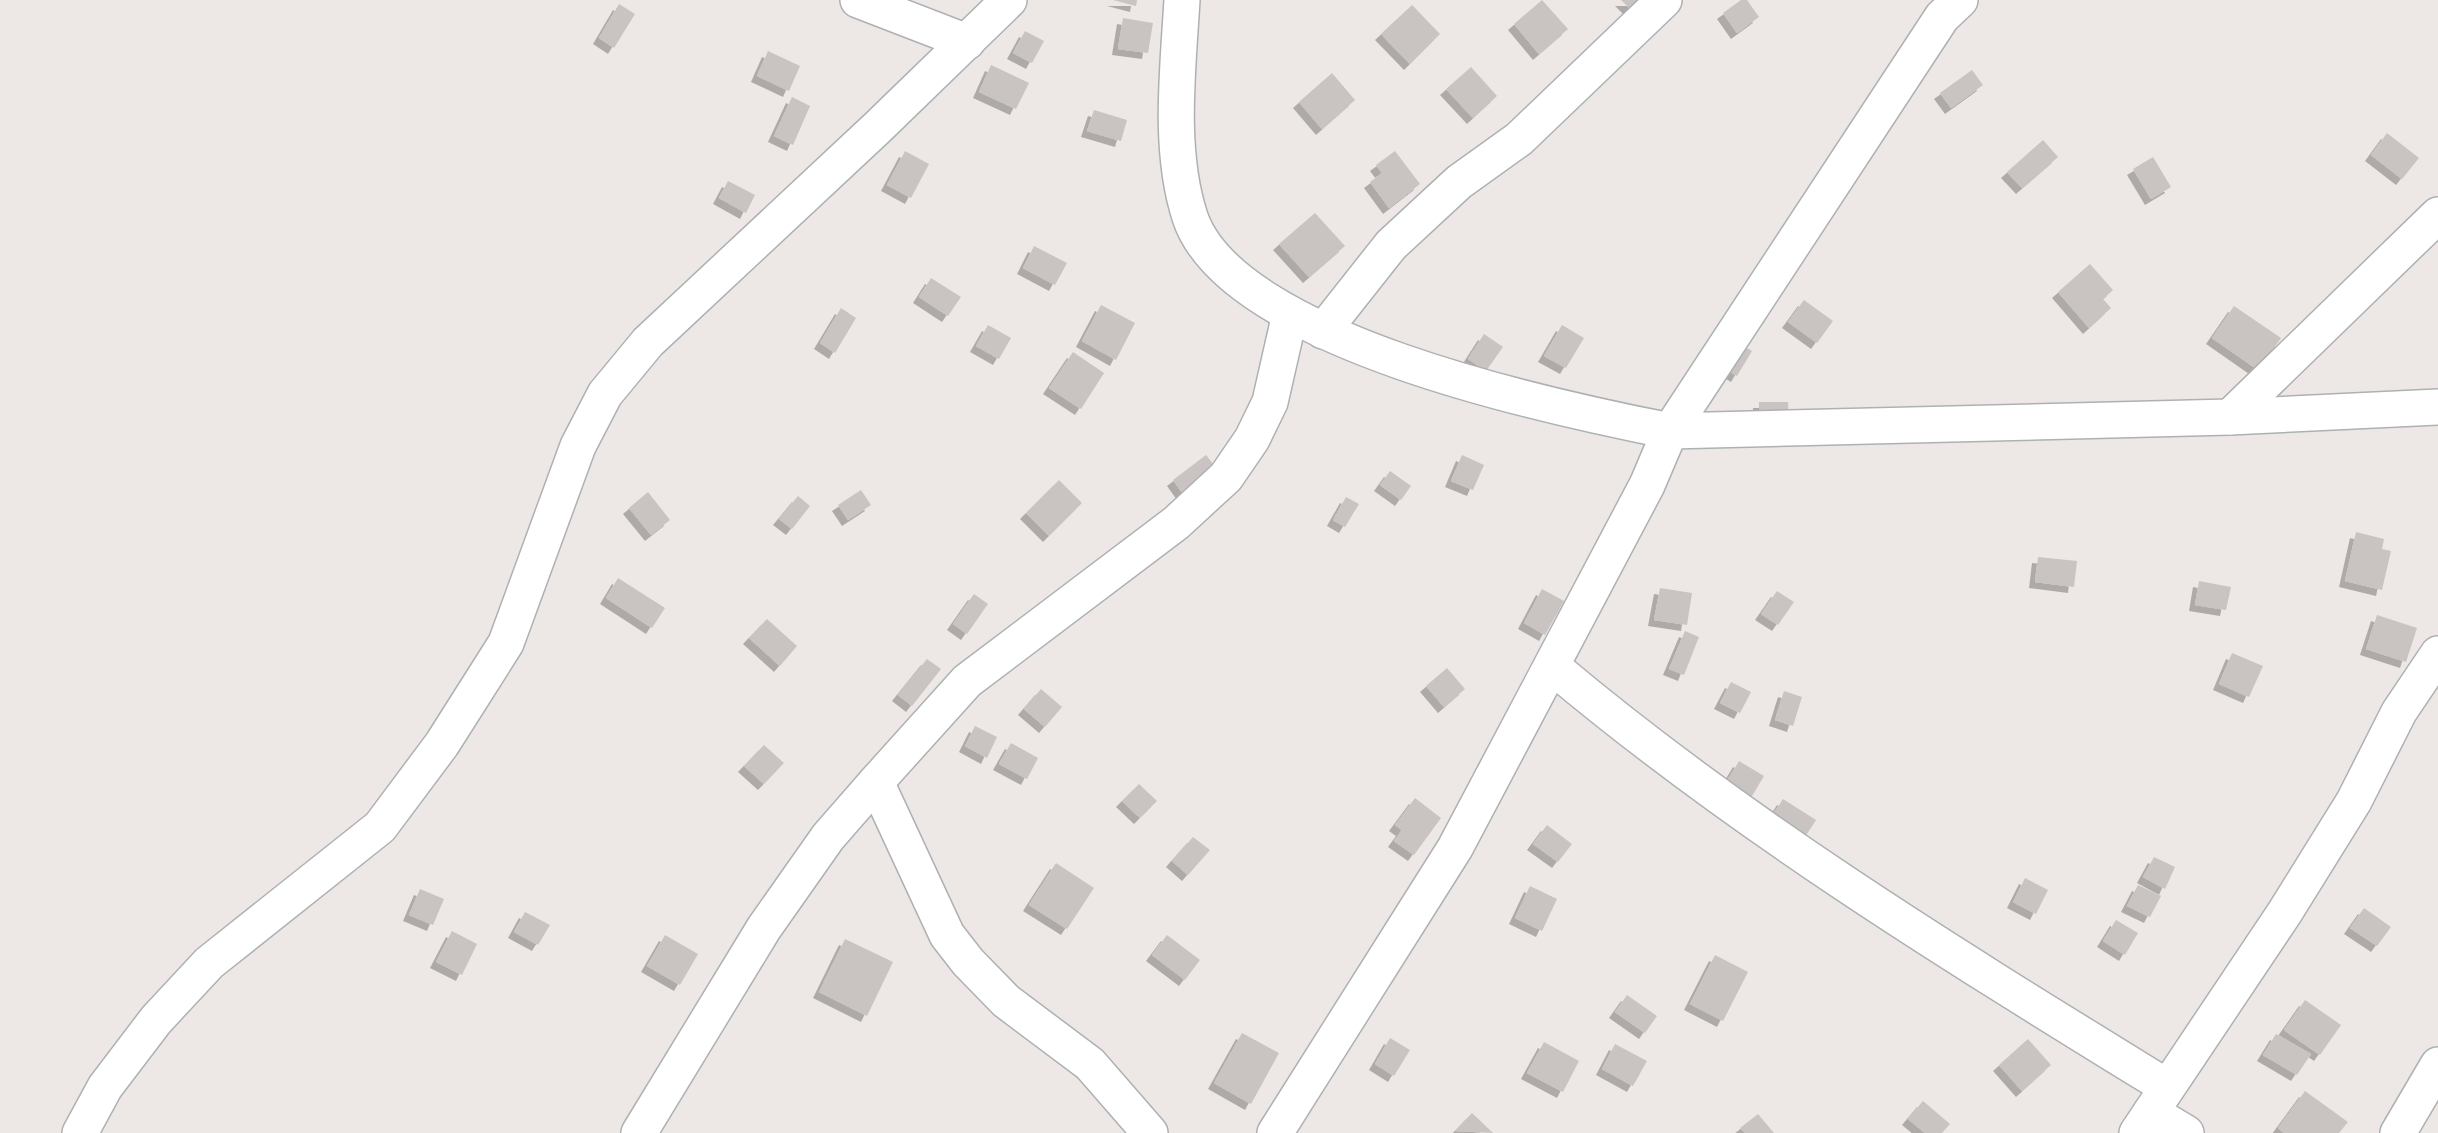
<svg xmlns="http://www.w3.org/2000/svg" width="2438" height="1133" font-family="'Work Sans',sans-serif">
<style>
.building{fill:#c9c3c1;filter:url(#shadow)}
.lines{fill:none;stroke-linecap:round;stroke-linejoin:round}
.minor-casing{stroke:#adb1b3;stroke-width:38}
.minor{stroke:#fff;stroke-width:35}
</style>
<defs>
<filter id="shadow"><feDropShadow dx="-6" dy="6" stdDeviation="0" flood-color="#0004"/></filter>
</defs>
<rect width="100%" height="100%" fill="#ede8e5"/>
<g class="building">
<path d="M 1113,0 L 1137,0 L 1136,6 Z"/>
<path d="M 1542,0 L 1568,29 L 1539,54 L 1514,24 Z"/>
<path d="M 1621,0 L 1643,0 L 1632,11 Z"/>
<path d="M 1741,0 L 1747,0 L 1759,17 L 1737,33 L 1723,13 Z"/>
<path d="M 619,4 L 635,14 L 614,48 L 599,38 Z"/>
<path d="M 1412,5 L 1440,34 L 1410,64 L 1381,34 Z"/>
<path d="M 1123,18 L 1153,23 L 1148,53 L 1118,49 Z"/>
<path d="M 1025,31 L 1044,41 L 1032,63 L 1013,53 Z"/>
<path d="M 768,51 L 800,66 L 789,91 L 757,76 Z"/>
<path d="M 991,65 L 1029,83 L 1016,109 L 979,92 Z"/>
<path d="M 1471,67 L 1497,96 L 1473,118 L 1446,89 Z"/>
<path d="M 1972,70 L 1983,85 L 1951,108 L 1940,93 Z"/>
<path d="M 1332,73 L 1355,100 L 1322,129 L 1299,102 Z"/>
<path d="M 792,97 L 810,106 L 793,145 L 774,136 Z"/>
<path d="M 1094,110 L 1127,120 L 1121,141 L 1087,131 Z"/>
<path d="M 2387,133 L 2419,158 L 2402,179 L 2371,155 Z"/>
<path d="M 2043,140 L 2058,157 L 2022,188 L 2007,172 Z"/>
<path d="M 905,151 L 929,164 L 911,198 L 887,185 Z"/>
<path d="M 1395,151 L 1420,184 L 1389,208 L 1370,182 L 1382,173 L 1376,165 Z"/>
<path d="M 2153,157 L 2171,187 L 2151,199 L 2133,169 Z"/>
<path d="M 728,181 L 755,195 L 746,213 L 719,198 Z"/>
<path d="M 1315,213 L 1345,246 L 1309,277 L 1279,244 Z"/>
<path d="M 1034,246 L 1067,263 L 1055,285 L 1023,268 Z"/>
<path d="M 2090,264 L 2113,290 L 2103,299 L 2111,308 L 2089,328 L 2058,292 Z"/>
<path d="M 931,278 L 961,297 L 948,316 L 919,297 Z"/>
<path d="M 1804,300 L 1833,321 L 1817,343 L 1788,322 Z"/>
<path d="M 1101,305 L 1135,323 L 1116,360 L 1082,341 Z"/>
<path d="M 2234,306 L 2281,338 L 2258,370 L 2212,338 Z"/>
<path d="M 841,308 L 856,318 L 835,353 L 820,343 Z"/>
<path d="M 988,325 L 1011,338 L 999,359 L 976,346 Z"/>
<path d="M 1562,325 L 1584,338 L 1566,368 L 1544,356 Z"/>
<path d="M 1484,334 L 1503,347 L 1486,371 L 1468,359 Z"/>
<path d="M 1735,341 L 1752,351 L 1737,376 L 1721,366 Z"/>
<path d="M 1073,352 L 1104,373 L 1081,409 L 1049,388 Z"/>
<path d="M 1759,402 L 1788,402 L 1789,421 L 1759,421 Z"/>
<path d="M 1206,455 L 1222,475 L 1188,501 L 1173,480 Z"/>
<path d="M 1462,455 L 1484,465 L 1473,490 L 1451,481 Z"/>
<path d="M 1390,471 L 1411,486 L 1401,500 L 1380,485 Z"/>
<path d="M 1059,480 L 1082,503 L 1049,536 L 1026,513 Z"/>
<path d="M 861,490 L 871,505 L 848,520 L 838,505 Z"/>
<path d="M 648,492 L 670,520 L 651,535 L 629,508 Z"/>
<path d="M 798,496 L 810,506 L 792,529 L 779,519 Z"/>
<path d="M 1346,497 L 1359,504 L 1345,527 L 1333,520 Z"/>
<path d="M 2356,532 L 2384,539 L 2382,549 L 2391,551 L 2382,590 L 2345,581 Z"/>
<path d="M 2038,557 L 2077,561 L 2074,587 L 2035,582 Z"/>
<path d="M 618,578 L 665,608 L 652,628 L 606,598 Z"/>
<path d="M 2199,581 L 2231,587 L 2226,610 L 2195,605 Z"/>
<path d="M 1660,588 L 1692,593 L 1687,625 L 1654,620 Z"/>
<path d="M 1542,589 L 1564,601 L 1545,635 L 1524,623 Z"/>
<path d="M 1777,591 L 1794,602 L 1778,625 L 1761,614 Z"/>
<path d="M 974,594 L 988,604 L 967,634 L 953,624 Z"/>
<path d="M 2377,615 L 2417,628 L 2406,662 L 2366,649 Z"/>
<path d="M 767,619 L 797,646 L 780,666 L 749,638 Z"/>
<path d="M 1685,631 L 1699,637 L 1684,675 L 1669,669 Z"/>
<path d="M 2232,653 L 2263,666 L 2249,697 L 2219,684 Z"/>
<path d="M 927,659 L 941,669 L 912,706 L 898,695 Z"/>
<path d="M 1447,668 L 1465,689 L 1444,707 L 1426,686 Z"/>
<path d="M 1731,682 L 1751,692 L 1740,713 L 1720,703 Z"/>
<path d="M 1041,689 L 1062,707 L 1045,727 L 1024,709 Z"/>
<path d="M 1784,691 L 1802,697 L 1793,726 L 1775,720 Z"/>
<path d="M 975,726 L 997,737 L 987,758 L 965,746 Z"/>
<path d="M 1011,743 L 1038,758 L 1027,779 L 999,764 Z"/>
<path d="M 764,745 L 784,763 L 764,784 L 744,766 Z"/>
<path d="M 1739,761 L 1764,776 L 1749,801 L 1724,786 Z"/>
<path d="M 1139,784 L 1157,801 L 1140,818 L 1122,801 Z"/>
<path d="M 1415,798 L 1441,818 L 1414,855 L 1394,841 L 1402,830 L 1395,825 Z"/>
<path d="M 1783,799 L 1816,820 L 1805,837 L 1772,816 Z"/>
<path d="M 1547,825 L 1572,844 L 1558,862 L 1533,844 Z"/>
<path d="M 1193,837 L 1210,850 L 1188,875 L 1172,861 Z"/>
<path d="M 2154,857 L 2175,867 L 2165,889 L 2143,877 Z"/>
<path d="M 1056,863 L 1094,888 L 1067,929 L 1029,905 Z"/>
<path d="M 2025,878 L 2048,890 L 2036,914 L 2013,902 Z"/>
<path d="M 2138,885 L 2161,896 L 2150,917 L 2127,906 Z"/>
<path d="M 1530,886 L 1557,899 L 1542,931 L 1515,918 Z"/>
<path d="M 420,889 L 444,899 L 433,925 L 409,915 Z"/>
<path d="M 2364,908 L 2391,927 L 2377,946 L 2350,928 Z"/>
<path d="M 525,912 L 550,925 L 538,945 L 514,932 Z"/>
<path d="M 2116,920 L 2138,933 L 2125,955 L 2103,941 Z"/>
<path d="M 452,931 L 477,944 L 462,975 L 436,962 Z"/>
<path d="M 665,935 L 698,954 L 680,985 L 647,966 Z"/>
<path d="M 1167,935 L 1200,960 L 1185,980 L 1152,955 Z"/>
<path d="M 845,939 L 893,962 L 867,1016 L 819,992 Z"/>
<path d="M 1715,955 L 1748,972 L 1723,1021 L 1690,1004 Z"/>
<path d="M 1627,995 L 1657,1016 L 1645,1033 L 1615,1012 Z"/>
<path d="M 2305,1000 L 2341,1025 L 2320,1055 L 2284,1030 Z"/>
<path d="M 1242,1033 L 1279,1053 L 1251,1104 L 1214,1083 Z"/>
<path d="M 2276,1034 L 2311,1054 L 2297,1075 L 2263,1055 Z"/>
<path d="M 1390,1038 L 1410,1050 L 1394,1076 L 1375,1064 Z"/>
<path d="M 2028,1039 L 2051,1065 L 2022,1091 L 1999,1065 Z"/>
<path d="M 1544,1042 L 1579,1061 L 1563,1092 L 1527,1073 Z"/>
<path d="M 1615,1044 L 1647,1061 L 1633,1086 L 1602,1069 Z"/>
<path d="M 2305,1091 L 2348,1122 L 2339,1133 L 2284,1133 L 2278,1128 Z"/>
<path d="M 1923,1101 L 1950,1124 L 1942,1133 L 1925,1133 L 1908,1119 Z"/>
<path d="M 1472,1113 L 1493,1133 L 1455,1131 Z"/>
<path d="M 1758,1114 L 1774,1133 L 1745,1133 L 1740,1128 Z"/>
</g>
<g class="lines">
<g class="minor-casing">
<g id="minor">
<path d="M 858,0 L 967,42"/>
<path d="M 1182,0 C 1178,69 1168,150 1190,217 C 1231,341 1554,408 1670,431 L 2230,417 L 2438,407"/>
<path d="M 1323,331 L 1391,245 L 1459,182 L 1519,139 L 1664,0"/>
<path d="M 2230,417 L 2438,215"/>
<path d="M 1553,667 C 1743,827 1956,957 2167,1087"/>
<path d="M 876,782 L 947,935 L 968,962 L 1006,1001 L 1090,1064 L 1150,1133"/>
<path d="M 2151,1112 L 2186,1133"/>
<path d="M 80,1133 L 105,1087 L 156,1020 L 209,963 L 380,827 L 442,744 L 506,643 L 578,446 L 605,394 L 648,342 L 877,128 L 1009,0"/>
<path d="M 639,1133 L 764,928 L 828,837 L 876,782 L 967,681 L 1176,523 L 1226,477 L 1252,439 L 1270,402 L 1290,314"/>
<path d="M 1275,1133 L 1455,848 L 1647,485 L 1670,431 L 1942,17 L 1960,0"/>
<path d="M 2137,1133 L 2285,912 L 2354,801 L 2399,712 L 2438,654"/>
<path d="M 2398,1133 L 2438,1065"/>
</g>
</g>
<use href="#minor" class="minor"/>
</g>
</svg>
